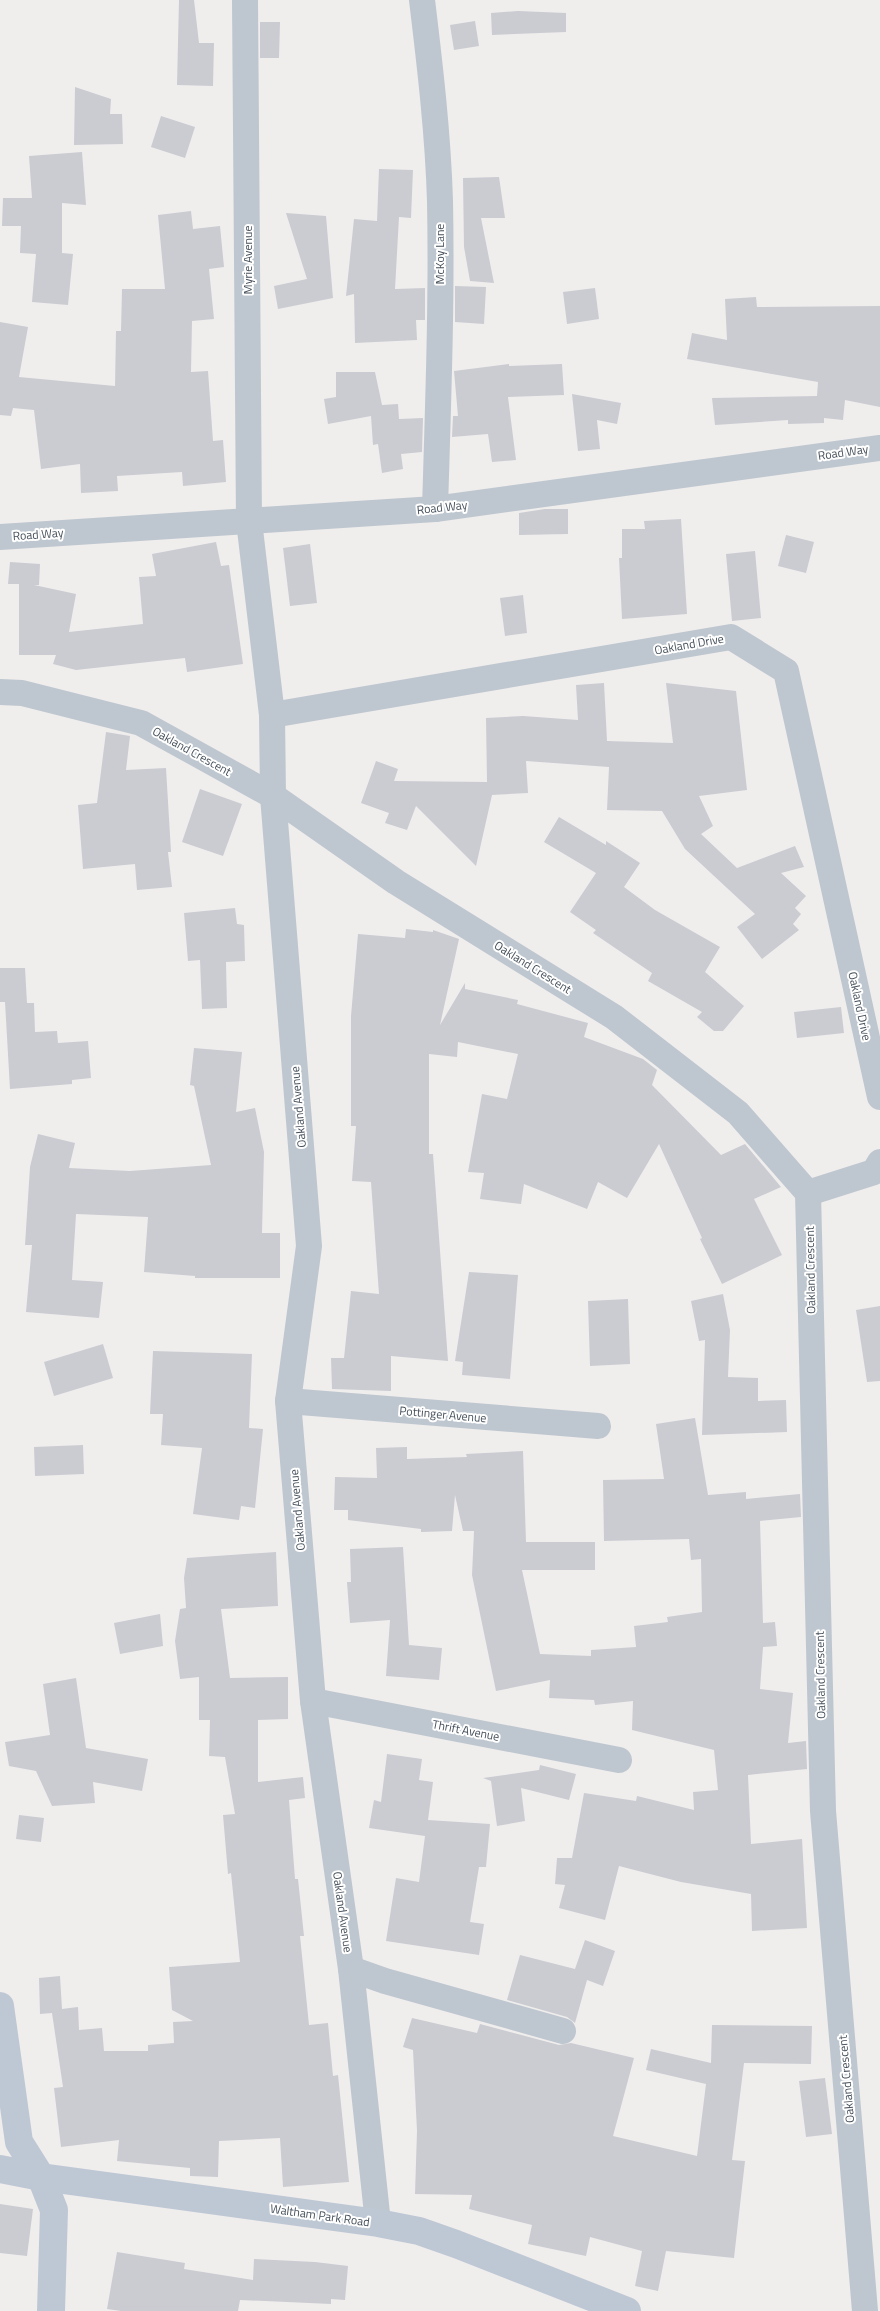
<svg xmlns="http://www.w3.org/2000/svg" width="880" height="2311" font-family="'Titillium Web',sans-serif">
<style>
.building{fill:#caccd2}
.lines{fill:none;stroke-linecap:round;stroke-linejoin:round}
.street{stroke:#bec7cf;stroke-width:26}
.secondary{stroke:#bec8d4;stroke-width:28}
.labels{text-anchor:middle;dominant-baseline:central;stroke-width:4;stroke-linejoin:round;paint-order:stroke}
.street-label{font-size:12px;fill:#46505a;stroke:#fff}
</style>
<rect width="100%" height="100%" fill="#f0eded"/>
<g class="building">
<path d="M 179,0 L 194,0 L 199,43 L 214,43 L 213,86 L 177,85 Z"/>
<path d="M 518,11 L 566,13 L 566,32 L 492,35 L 491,13 Z"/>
<path d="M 475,21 L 479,46 L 454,50 L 450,25 Z"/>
<path d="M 260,22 L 280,22 L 279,58 L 260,58 Z"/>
<path d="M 75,87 L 111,99 L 110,114 L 122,114 L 123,144 L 74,145 Z"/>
<path d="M 161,116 L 195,127 L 185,158 L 151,147 Z"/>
<path d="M 82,152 L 86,205 L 62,203 L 62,253 L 73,254 L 68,305 L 32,302 L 36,254 L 20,253 L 21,226 L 2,226 L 3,198 L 32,198 L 29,156 Z"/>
<path d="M 379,169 L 413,170 L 411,218 L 399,217 L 395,289 L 425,288 L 425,320 L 416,320 L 417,340 L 355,343 L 354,294 L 346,296 L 354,219 L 377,221 Z"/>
<path d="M 499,177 L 505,218 L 481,218 L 494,283 L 470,281 L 464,247 L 463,178 Z"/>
<path d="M 191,211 L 193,229 L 220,226 L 224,267 L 209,269 L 214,319 L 192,321 L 191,372 L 208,371 L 213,441 L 223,440 L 226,482 L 183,486 L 182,472 L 117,476 L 118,491 L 81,493 L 80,464 L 41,469 L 34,410 L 13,408 L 11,416 L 0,415 L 0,322 L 28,327 L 19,377 L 115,386 L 116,331 L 121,331 L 122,289 L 165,289 L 158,215 Z"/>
<path d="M 286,213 L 326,216 L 333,298 L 278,309 L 274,286 L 307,279 Z"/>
<path d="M 455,286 L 486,287 L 484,324 L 455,322 Z"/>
<path d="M 595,288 L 599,319 L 567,324 L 563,292 Z"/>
<path d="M 756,297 L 757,307 L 880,306 L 880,407 L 845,400 L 843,420 L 824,418 L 824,423 L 788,424 L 788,420 L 715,425 L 712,398 L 817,396 L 818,382 L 687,359 L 692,333 L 727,340 L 725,299 Z"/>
<path d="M 509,364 L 509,366 L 562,364 L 564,395 L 508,397 L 516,460 L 492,462 L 488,434 L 452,437 L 453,416 L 458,416 L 454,371 Z"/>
<path d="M 336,372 L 375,372 L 382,405 L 398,404 L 399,419 L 423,418 L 422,452 L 401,454 L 403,469 L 382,473 L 378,444 L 373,445 L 371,416 L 328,424 L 324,399 L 336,397 Z"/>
<path d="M 572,394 L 621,403 L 617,424 L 597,420 L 600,449 L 578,451 Z"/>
<path d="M 545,509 L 568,509 L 568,534 L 519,535 L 519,513 Z"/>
<path d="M 681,519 L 687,614 L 622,619 L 619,558 L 622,558 L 622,529 L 645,529 L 644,521 Z"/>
<path d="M 786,535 L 814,542 L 806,573 L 778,566 Z"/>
<path d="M 216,542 L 221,566 L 229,565 L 243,664 L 187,672 L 185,658 L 76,670 L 53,664 L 56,655 L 19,655 L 19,584 L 8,584 L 10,562 L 40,564 L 39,585 L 34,585 L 76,594 L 69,632 L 143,624 L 139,577 L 156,576 L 152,554 Z"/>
<path d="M 310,544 L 317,603 L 290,606 L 283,548 Z"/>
<path d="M 755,551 L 761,618 L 732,621 L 726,554 Z"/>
<path d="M 523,595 L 527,633 L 505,636 L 500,598 Z"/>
<path d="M 604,683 L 607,741 L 673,743 L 666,683 L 736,691 L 747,790 L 699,796 L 713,826 L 701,834 L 737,868 L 795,846 L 804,867 L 781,873 L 806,896 L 795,908 L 801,914 L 793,924 L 799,930 L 762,959 L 737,927 L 755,914 L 685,849 L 662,811 L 607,810 L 609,767 L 526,761 L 528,793 L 492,795 L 476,866 L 416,806 L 407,830 L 385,823 L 389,813 L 361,803 L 376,761 L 398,769 L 394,781 L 487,782 L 486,718 L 523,716 L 578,720 L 576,685 Z"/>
<path d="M 106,732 L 130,736 L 126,770 L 166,768 L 171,852 L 168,852 L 172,887 L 137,890 L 135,864 L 83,869 L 78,805 L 97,803 Z"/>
<path d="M 200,789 L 242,804 L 223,856 L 182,842 Z"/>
<path d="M 559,817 L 606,845 L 606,841 L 640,863 L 624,887 L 655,910 L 720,947 L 705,972 L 744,1006 L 723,1031 L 714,1031 L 697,1017 L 702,1012 L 648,981 L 652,973 L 593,933 L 596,930 L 570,912 L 596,873 L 544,842 Z"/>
<path d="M 235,908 L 237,924 L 244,925 L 245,961 L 226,962 L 227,1008 L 202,1009 L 200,960 L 188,961 L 184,913 Z"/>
<path d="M 406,929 L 433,932 L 433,930 L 459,939 L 440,1025 L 465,983 L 465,989 L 518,1000 L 517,1004 L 588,1023 L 584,1037 L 643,1059 L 657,1070 L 652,1085 L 721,1155 L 745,1144 L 781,1187 L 754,1199 L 782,1255 L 722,1284 L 700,1239 L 702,1238 L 659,1144 L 627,1198 L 598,1182 L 587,1209 L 524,1184 L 521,1204 L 480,1199 L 484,1173 L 468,1172 L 482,1094 L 507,1099 L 518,1054 L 458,1042 L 457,1057 L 429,1054 L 429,1154 L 433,1154 L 448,1361 L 391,1356 L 391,1391 L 332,1389 L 331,1358 L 344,1358 L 351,1291 L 379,1294 L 371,1182 L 352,1181 L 356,1126 L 351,1126 L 351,1016 L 358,934 L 405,938 Z"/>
<path d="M 0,968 L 25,968 L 27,1003 L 34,1003 L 35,1032 L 57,1031 L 58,1043 L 88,1041 L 91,1078 L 72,1080 L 72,1084 L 10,1089 L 5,1002 L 0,1002 Z"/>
<path d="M 841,1007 L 844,1033 L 797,1038 L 794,1012 Z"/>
<path d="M 194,1048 L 242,1052 L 236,1112 L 255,1108 L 264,1152 L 262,1233 L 280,1233 L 280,1278 L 195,1278 L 195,1276 L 144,1272 L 148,1217 L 76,1214 L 72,1280 L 103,1282 L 99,1318 L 26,1312 L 32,1245 L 25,1245 L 30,1167 L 38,1134 L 75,1143 L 69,1168 L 130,1171 L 211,1165 L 194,1086 L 190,1085 Z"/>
<path d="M 469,1272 L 518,1275 L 510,1379 L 462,1375 L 463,1362 L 455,1361 Z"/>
<path d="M 723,1294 L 730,1330 L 728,1377 L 758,1378 L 758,1401 L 786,1400 L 787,1432 L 702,1435 L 705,1340 L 699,1341 L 691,1301 Z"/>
<path d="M 628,1299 L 630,1364 L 590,1366 L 588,1301 Z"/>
<path d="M 880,1306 L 880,1381 L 867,1382 L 856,1310 Z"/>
<path d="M 103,1344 L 113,1378 L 54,1396 L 44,1362 Z"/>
<path d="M 153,1351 L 252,1354 L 249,1428 L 263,1429 L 255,1508 L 241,1506 L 239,1520 L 193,1514 L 202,1448 L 161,1445 L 163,1414 L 150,1414 Z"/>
<path d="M 695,1418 L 708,1495 L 746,1492 L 746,1499 L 800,1494 L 801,1517 L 760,1521 L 763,1623 L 775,1622 L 777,1646 L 763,1647 L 760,1689 L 793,1693 L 788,1743 L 806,1741 L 807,1769 L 748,1775 L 751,1844 L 802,1839 L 807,1928 L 752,1931 L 751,1894 L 681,1882 L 619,1866 L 605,1920 L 559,1908 L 565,1885 L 555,1884 L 557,1858 L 572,1858 L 584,1793 L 636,1801 L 637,1796 L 694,1810 L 693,1792 L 718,1790 L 714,1750 L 632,1730 L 633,1701 L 595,1705 L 594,1700 L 549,1698 L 550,1680 L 496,1691 L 472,1575 L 474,1531 L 463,1531 L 455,1495 L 452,1531 L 421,1532 L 421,1529 L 348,1520 L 348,1510 L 334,1510 L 335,1477 L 377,1478 L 376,1448 L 407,1447 L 407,1459 L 467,1457 L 466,1454 L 523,1451 L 526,1542 L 595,1542 L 595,1570 L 522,1570 L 540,1654 L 591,1656 L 591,1650 L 636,1647 L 634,1626 L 668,1622 L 667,1617 L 702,1612 L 701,1559 L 691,1560 L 689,1539 L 604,1541 L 603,1480 L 664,1479 L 656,1424 Z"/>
<path d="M 83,1445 L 84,1474 L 35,1476 L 34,1447 Z"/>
<path d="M 403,1547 L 409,1645 L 442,1648 L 439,1680 L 386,1676 L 390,1620 L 350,1623 L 347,1582 L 351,1582 L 350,1549 Z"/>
<path d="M 276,1552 L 278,1606 L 221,1609 L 230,1678 L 288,1677 L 288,1719 L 258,1720 L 258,1782 L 303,1777 L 305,1798 L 289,1800 L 295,1879 L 298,1879 L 304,1936 L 300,1936 L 309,2025 L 328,2023 L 333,2076 L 338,2075 L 349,2182 L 283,2187 L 280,2138 L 219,2141 L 218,2177 L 190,2176 L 190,2168 L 117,2161 L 119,2140 L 61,2147 L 54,2088 L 63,2087 L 52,2013 L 40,2014 L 39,1978 L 60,1976 L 62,2009 L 78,2007 L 79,2030 L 102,2028 L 104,2051 L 148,2051 L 148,2045 L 174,2043 L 173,2022 L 193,2021 L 172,2010 L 169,1967 L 240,1962 L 231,1873 L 228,1874 L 223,1815 L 235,1814 L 225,1757 L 209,1756 L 210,1720 L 199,1720 L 199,1677 L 180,1679 L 175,1641 L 180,1609 L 186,1608 L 184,1578 L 187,1558 Z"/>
<path d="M 160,1614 L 163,1646 L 120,1654 L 114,1623 Z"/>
<path d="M 76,1678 L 86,1748 L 148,1759 L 142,1791 L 93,1782 L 95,1803 L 52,1806 L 36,1771 L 9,1766 L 5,1742 L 50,1735 L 43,1684 Z"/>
<path d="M 387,1754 L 422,1759 L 419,1780 L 433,1782 L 428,1820 L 490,1824 L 486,1867 L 479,1867 L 470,1922 L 484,1924 L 479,1955 L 386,1941 L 396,1878 L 419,1882 L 425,1836 L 369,1828 L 374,1800 L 381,1802 Z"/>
<path d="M 540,1765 L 576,1774 L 569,1800 L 521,1788 L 525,1821 L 497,1826 L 491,1781 L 483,1778 L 539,1770 Z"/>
<path d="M 19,1815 L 44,1818 L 41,1842 L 16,1839 Z"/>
<path d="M 585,1940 L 615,1951 L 603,1986 L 587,1980 L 575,2023 L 567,2017 L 507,2000 L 520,1955 L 575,1969 Z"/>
<path d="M 412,2018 L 477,2033 L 480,2024 L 559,2045 L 571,2043 L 634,2058 L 613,2136 L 697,2156 L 706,2084 L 646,2070 L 651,2049 L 711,2063 L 712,2025 L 812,2026 L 811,2064 L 744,2063 L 732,2160 L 745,2161 L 734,2258 L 666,2251 L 658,2291 L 635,2286 L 642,2251 L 590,2237 L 586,2256 L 528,2244 L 532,2225 L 469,2209 L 472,2195 L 415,2194 L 417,2131 L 413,2050 L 403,2047 Z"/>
<path d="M 825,2078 L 832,2134 L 806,2137 L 799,2081 Z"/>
<path d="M 0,2204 L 33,2209 L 27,2256 L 0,2253 Z"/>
<path d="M 117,2252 L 185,2263 L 184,2269 L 253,2280 L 254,2259 L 315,2262 L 348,2266 L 345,2300 L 331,2299 L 331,2304 L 240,2300 L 238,2311 L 121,2311 L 107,2309 Z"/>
</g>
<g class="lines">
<g class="street">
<path d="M 245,0 L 249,521 L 272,715 L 273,796 L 309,1246 L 288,1401 L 313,1701 L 351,1969 L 378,2223"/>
<path d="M 422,0 C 430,66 438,134 440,201 C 442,303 438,406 435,509"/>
<path d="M 0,537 L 435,509 L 880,448"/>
<path d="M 0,692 L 22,693 L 141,723 L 273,796 L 396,882 L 614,1017 L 738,1113 L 808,1193 L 823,1811 L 865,2311"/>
<path d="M 272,715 L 731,637 L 786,671 L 880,1097"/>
<path d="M 808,1193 L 874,1172 L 880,1162"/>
<path d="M 288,1401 L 598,1426"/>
<path d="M 313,1701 L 619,1760"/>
<path d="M 351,1969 L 385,1981 L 563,2031"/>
</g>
<g class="secondary">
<path d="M 0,2006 L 19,2142 L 41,2177 L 54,2210 L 51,2311"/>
<path d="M 0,2169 L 41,2177 L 378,2223 L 419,2231 L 456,2244 L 627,2311"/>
</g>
</g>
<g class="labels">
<g class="street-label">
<text transform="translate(439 254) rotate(-90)">McKoy Lane</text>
<text transform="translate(247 260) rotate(-90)">Myrie Avenue</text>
<text transform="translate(843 452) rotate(-8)">Road Way</text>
<text transform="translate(442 507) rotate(-6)">Road Way</text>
<text transform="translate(38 534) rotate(-4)">Road Way</text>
<text transform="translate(689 644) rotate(-10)">Oakland Drive</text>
<text transform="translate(192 751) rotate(29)">Oakland Crescent</text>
<text transform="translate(533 967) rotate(32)">Oakland Crescent</text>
<text transform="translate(860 1006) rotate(78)">Oakland Drive</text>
<text transform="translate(298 1107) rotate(-95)">Oakland Avenue</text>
<text transform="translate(810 1270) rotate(-91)">Oakland Crescent</text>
<text transform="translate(443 1414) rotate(5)">Pottinger Avenue</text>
<text transform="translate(297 1510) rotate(-95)">Oakland Avenue</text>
<text transform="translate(820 1675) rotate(-91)">Oakland Crescent</text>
<text transform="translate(466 1730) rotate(11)">Thrift Avenue</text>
<text transform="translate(343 1912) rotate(82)">Oakland Avenue</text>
<text transform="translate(846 2079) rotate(-95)">Oakland Crescent</text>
<text transform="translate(320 2215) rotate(8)">Waltham Park Road</text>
</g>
</g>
</svg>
